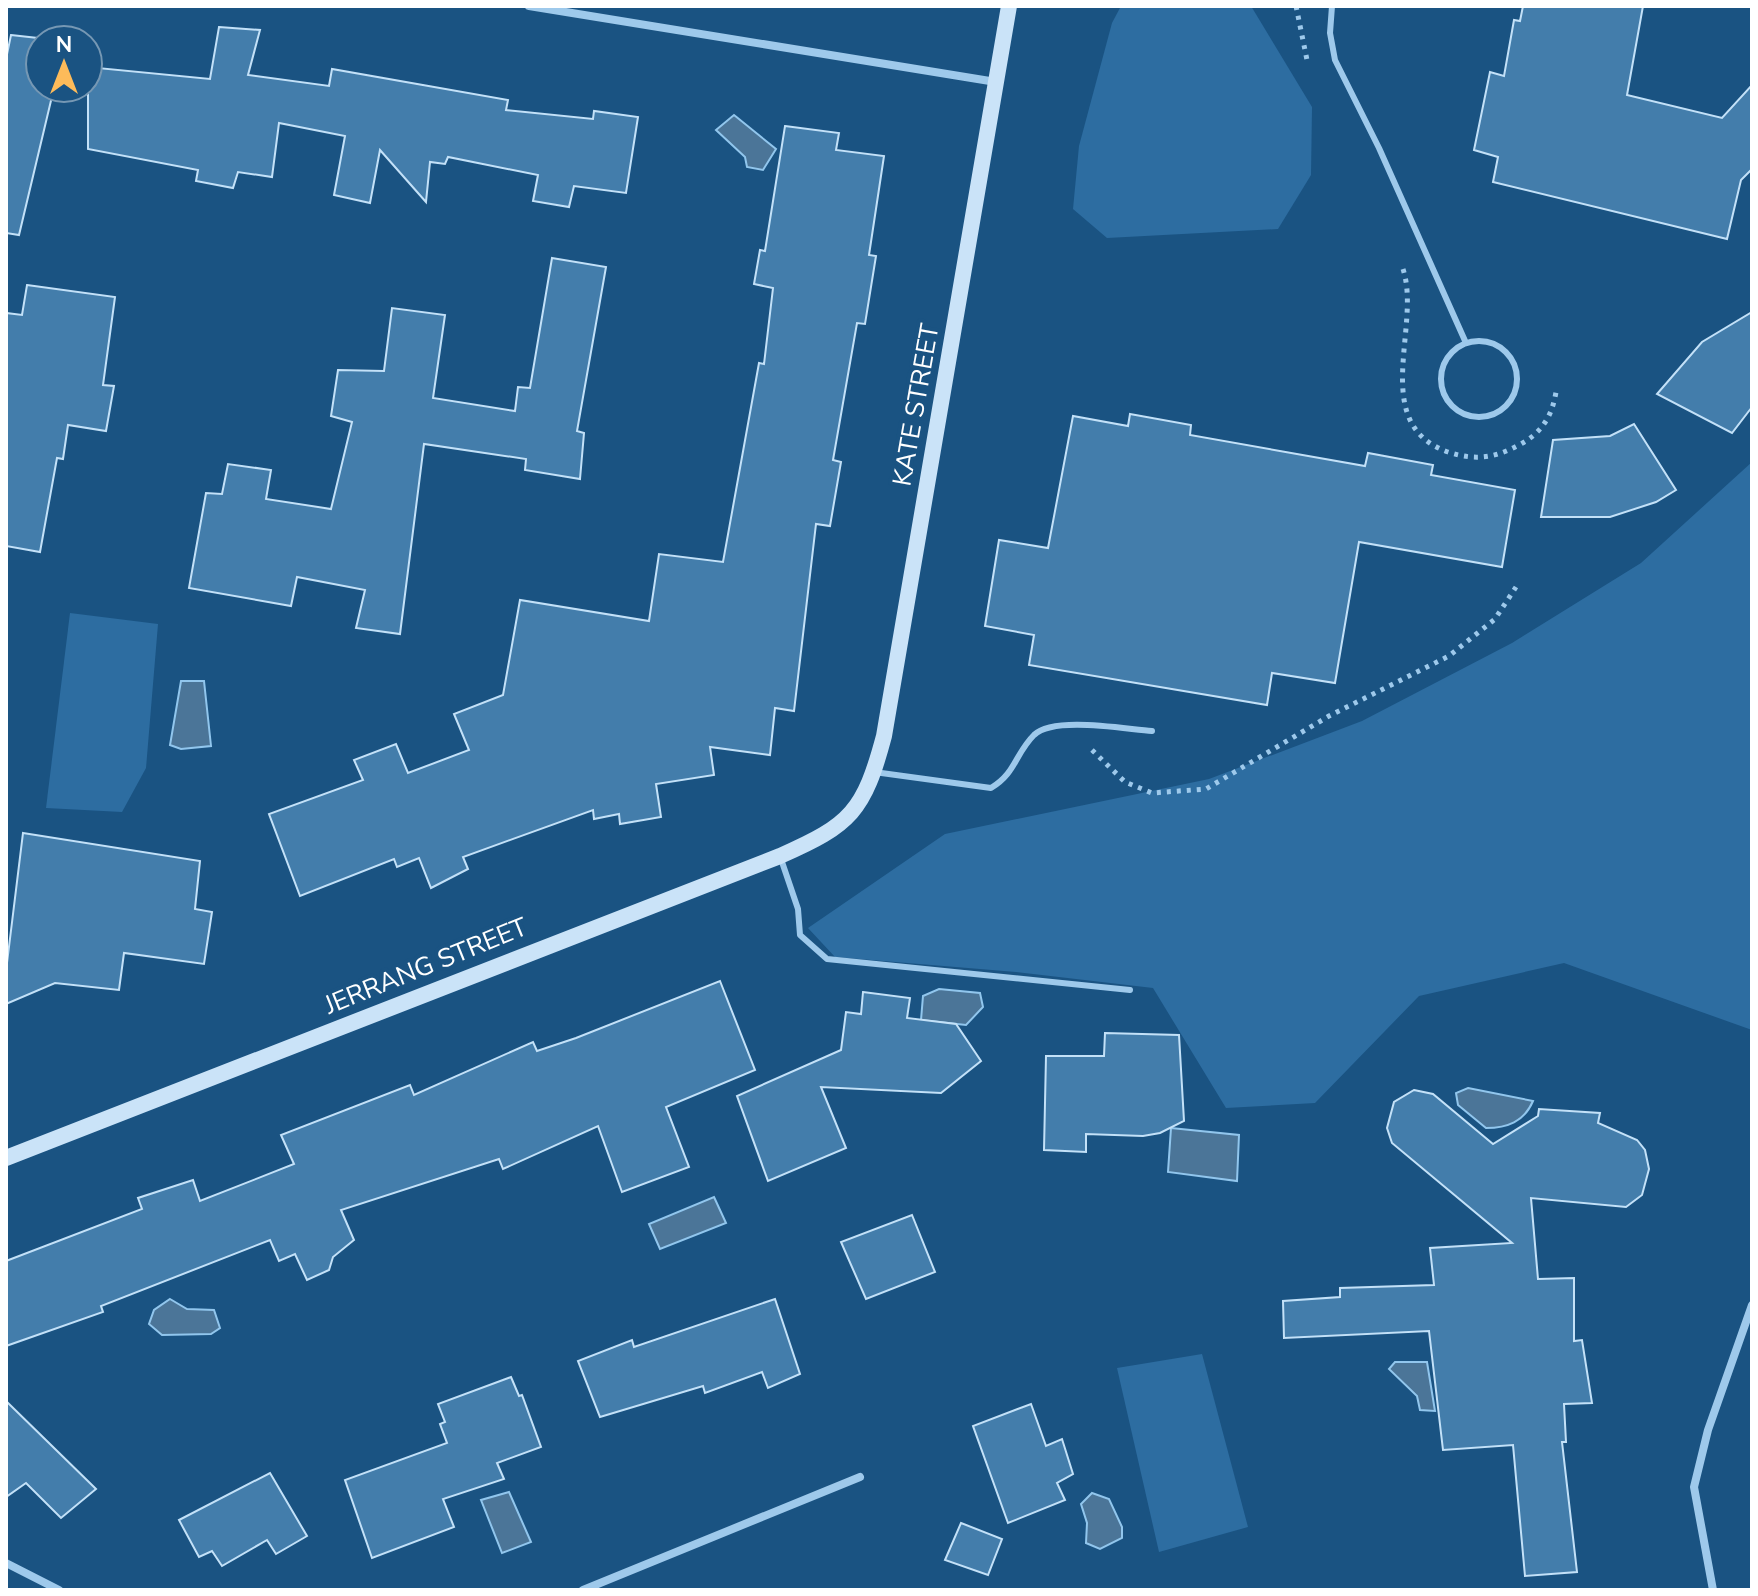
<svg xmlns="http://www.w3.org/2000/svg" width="1758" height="1596" font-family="'Nunito Sans',sans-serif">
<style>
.green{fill:#2d6da1}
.water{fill:#4b7598;stroke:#91c6ed;stroke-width:2}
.building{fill:#437dab;stroke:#c3e1f8;stroke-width:2}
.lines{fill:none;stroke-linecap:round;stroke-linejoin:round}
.path{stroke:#9ec9eb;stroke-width:5;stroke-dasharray:4 6;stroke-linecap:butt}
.lane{stroke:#9ec9eb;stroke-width:6}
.street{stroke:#9ec9eb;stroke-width:8}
.secondary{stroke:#cae3f8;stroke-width:16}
.labels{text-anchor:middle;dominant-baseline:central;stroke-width:8;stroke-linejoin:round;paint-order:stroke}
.street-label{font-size:26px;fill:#fff;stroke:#1a5382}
</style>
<rect width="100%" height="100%" fill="#1a5382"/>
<g class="green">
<path d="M 1121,6 L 1251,6 L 1312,107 L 1311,175 L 1278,229 L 1107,238 L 1073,209 L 1079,146 L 1112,23 Z"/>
<path d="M 1752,462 L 1752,1030 L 1564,963 L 1419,996 L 1315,1103 L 1226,1108 L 1153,988 L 1016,972 L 835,957 L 808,928 L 945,834 L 1209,779 L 1362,721 L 1512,643 L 1641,563 Z"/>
<path d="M 70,613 L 158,624 L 146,768 L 122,812 L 46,808 Z"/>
<path d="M 1202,1354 L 1248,1527 L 1159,1552 L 1117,1368 Z"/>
</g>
<g class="water">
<path d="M 734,115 L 776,149 L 763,170 L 747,167 L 745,157 L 716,130 Z"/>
<path d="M 181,681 L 204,681 L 211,746 L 181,749 L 170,745 Z"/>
<path d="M 939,989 L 980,993 L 983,1007 L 966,1025 L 921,1020 L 923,996 Z"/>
<path d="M 1468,1088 L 1533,1101 C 1524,1122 1507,1128 1486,1128 L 1458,1105 L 1456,1093 Z"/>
<path d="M 1171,1128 L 1239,1135 L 1237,1181 L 1168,1172 Z"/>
<path d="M 714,1197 L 726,1223 L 660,1249 L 649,1224 Z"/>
<path d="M 170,1299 L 187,1309 L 214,1310 L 220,1328 L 211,1334 L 162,1335 L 149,1324 L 154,1310 Z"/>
<path d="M 1395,1362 L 1427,1362 L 1435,1411 L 1420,1410 L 1417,1396 L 1389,1369 Z"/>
<path d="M 509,1492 L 531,1542 L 502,1553 L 481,1500 Z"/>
<path d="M 1092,1493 L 1109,1499 L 1122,1527 L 1122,1538 L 1100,1549 L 1086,1543 L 1087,1523 L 1081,1504 Z"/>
</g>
<g class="building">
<path d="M 1523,6 L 1643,6 L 1627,95 L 1722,118 L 1752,85 L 1752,169 L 1741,180 L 1727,239 L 1493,182 L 1498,157 L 1474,150 L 1490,72 L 1504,76 L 1514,20 L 1520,21 Z"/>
<path d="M 219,27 L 260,30 L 248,75 L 329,86 L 332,69 L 508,100 L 506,110 L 593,119 L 594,111 L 638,117 L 626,193 L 574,186 L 569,207 L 533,201 L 538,175 L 448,157 L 445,164 L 430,162 L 426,202 L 380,150 L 370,203 L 334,195 L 345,136 L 279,123 L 272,177 L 238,172 L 233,188 L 196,181 L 198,170 L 88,149 L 88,67 L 210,79 Z"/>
<path d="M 11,35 L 56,40 L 40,40 L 40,88 L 54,88 L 19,235 L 6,233 L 6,59 Z"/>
<path d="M 785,126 L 839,133 L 836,150 L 884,156 L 869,255 L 876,256 L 865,324 L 857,323 L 833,460 L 841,462 L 830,526 L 816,524 L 794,711 L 775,708 L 770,755 L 710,747 L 714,775 L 656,784 L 661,817 L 620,824 L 619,814 L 594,819 L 593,810 L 463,857 L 468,869 L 431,888 L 419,858 L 397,867 L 394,859 L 300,896 L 269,814 L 363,780 L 354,760 L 396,744 L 408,773 L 469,750 L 454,714 L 503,695 L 520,600 L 649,621 L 659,554 L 723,562 L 759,363 L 764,364 L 773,288 L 754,284 L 760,250 L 765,251 Z"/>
<path d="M 552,258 L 606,267 L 577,431 L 584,433 L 580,479 L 525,470 L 526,459 L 424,444 L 400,634 L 356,628 L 365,590 L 297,577 L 291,606 L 189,588 L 206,493 L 222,494 L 228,464 L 271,470 L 266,499 L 331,509 L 352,422 L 331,416 L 338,370 L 384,371 L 392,308 L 445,315 L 433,398 L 515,411 L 518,387 L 530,388 Z"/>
<path d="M 27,285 L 115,297 L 103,385 L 114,386 L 106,431 L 68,425 L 63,459 L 57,458 L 40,552 L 6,546 L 6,313 L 22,315 Z"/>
<path d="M 1752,312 L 1752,407 L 1732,433 L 1657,394 L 1702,342 Z"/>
<path d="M 1130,414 L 1191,425 L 1190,435 L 1365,466 L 1368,453 L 1433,465 L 1431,475 L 1515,490 L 1502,567 L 1359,542 L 1335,683 L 1272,673 L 1267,705 L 1029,665 L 1034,635 L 985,626 L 999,540 L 1048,548 L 1073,416 L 1128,426 Z"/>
<path d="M 1634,424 L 1676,490 L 1656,502 L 1610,517 L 1541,517 L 1553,440 L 1610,436 Z"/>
<path d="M 23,833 L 200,861 L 195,909 L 212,912 L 204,964 L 124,953 L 119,990 L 55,983 L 6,1004 L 6,971 Z"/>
<path d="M 720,981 L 755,1070 L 666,1107 L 689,1167 L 622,1192 L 598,1126 L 503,1169 L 499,1159 L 341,1210 L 354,1240 L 333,1257 L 329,1270 L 307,1280 L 295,1254 L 279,1261 L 270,1240 L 101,1306 L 103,1312 L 6,1346 L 6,1261 L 142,1209 L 138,1198 L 193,1180 L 200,1201 L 294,1164 L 281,1135 L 410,1085 L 414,1095 L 533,1042 L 537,1051 L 576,1038 Z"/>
<path d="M 863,992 L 910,998 L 907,1018 L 956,1024 L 981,1061 L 941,1093 L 821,1087 L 846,1148 L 768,1181 L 737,1096 L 841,1050 L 846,1012 L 861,1014 Z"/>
<path d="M 1105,1033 L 1179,1035 L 1184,1121 L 1160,1133 L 1143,1136 L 1086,1134 L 1086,1152 L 1044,1150 L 1046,1056 L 1104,1056 Z"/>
<path d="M 1414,1090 L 1433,1094 L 1493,1144 L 1538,1116 L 1539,1109 L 1600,1113 L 1598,1123 L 1637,1140 L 1645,1150 L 1649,1169 L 1642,1195 L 1626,1207 L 1531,1198 L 1538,1279 L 1574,1278 L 1574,1341 L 1582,1340 L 1592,1403 L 1564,1404 L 1566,1442 L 1562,1442 L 1577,1572 L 1525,1576 L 1513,1445 L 1443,1450 L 1429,1331 L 1284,1338 L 1283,1301 L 1340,1297 L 1340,1288 L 1434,1285 L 1430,1248 L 1512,1243 L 1392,1143 L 1387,1128 L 1394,1102 Z"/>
<path d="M 912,1215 L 935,1272 L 866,1299 L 841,1242 Z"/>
<path d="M 775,1299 L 800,1374 L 768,1388 L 762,1372 L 705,1393 L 703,1386 L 600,1417 L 578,1361 L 632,1340 L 634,1347 Z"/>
<path d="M 511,1377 L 519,1396 L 522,1395 L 541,1447 L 497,1463 L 504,1479 L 443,1499 L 454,1527 L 372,1558 L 345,1480 L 447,1443 L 440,1424 L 445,1422 L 438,1404 Z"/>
<path d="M 6,1401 L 96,1489 L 61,1518 L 26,1483 L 6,1497 Z"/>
<path d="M 1031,1404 L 1046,1446 L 1062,1439 L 1073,1474 L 1057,1483 L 1065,1500 L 1008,1523 L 973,1426 Z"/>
<path d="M 270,1473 L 307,1536 L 276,1554 L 267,1540 L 222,1566 L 212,1551 L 199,1557 L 179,1520 Z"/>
<path d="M 961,1523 L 1002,1539 L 988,1575 L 945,1560 Z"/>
</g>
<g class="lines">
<g class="path">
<path d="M 1296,6 L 1307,60"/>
<path d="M 1403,269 C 1422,326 1368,424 1448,452 C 1475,461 1495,458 1519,445 C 1542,433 1552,416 1556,392"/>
<path d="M 1092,750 L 1125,782 L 1152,793 L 1206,789 L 1329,716 L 1449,656 L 1495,619 L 1516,587"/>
</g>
<g class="lane">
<path d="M 1332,6 L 1330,33 L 1335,60 L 1379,148 L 1466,343"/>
<circle cx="1479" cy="379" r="38"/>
<path d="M 874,772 L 991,788 C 1016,773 1015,754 1034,735 C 1054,716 1124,729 1152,731"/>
<path d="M 781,859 L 798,909 L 800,935 L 827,959 L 1130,990"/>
</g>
<g class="street">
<path d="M 529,6 L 996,82"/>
<path d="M 6,1563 L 59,1590"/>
<path d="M 583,1590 L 860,1477"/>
<path d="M 1713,1590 L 1694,1487 L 1708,1430 L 1752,1305"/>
</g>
<path class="secondary" d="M 6,1158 L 780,856 C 851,825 864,811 884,736 L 1009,6"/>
</g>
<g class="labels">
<g class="street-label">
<text transform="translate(916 405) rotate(-80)">KATE STREET</text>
<text transform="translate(426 966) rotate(-22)">JERRANG STREET</text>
</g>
</g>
<rect width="1758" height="1596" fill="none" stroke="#ffffff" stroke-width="16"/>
<g transform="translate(64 64)"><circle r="38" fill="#1a5382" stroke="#7698b4" stroke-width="2"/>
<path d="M0-6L14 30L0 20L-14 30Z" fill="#fdbb5a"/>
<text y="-12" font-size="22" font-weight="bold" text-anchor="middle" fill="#ffffff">N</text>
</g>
</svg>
